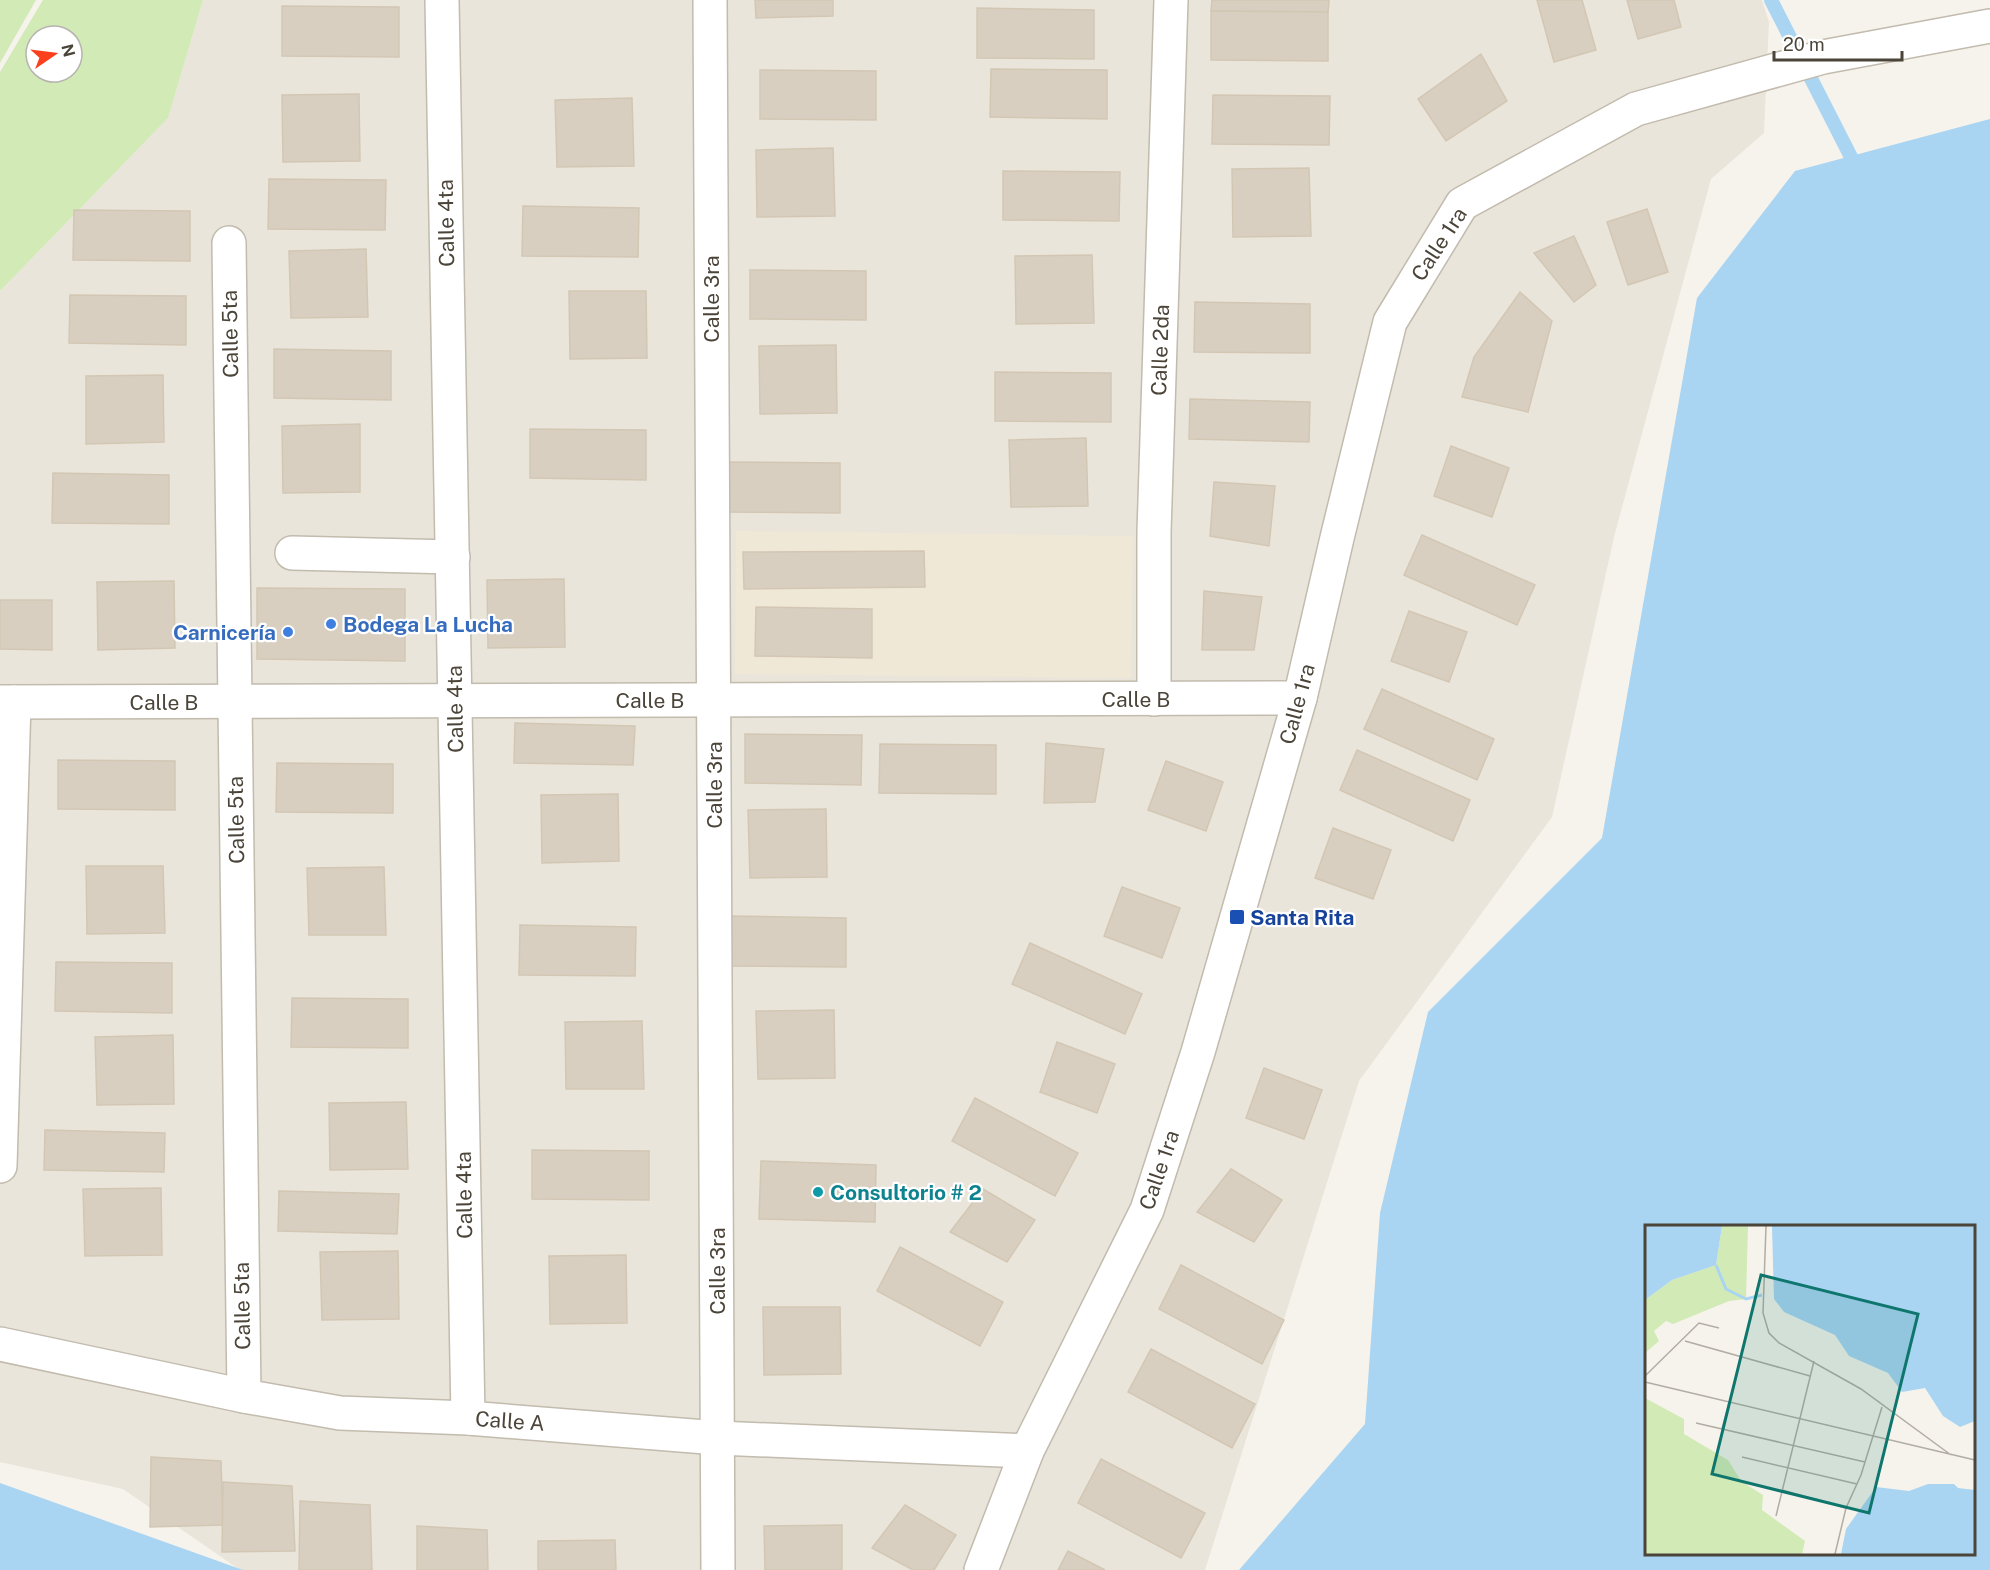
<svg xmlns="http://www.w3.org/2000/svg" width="1990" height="1570" font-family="'Public Sans',sans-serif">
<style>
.residential{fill:#eae5da}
.education{fill:#efe8d6}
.green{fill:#d2eab5;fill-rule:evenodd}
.water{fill:#a9d4f2;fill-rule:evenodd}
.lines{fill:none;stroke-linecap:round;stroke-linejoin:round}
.stream{stroke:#a9d4f2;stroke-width:14}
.building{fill:#d8cfc1;stroke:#d3c7b4;stroke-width:1.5}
.minor-casing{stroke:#c2bbae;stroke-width:36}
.minor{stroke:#fff;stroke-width:33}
.shop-dot{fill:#3f7fe0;stroke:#fff;stroke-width:2}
.transit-dot{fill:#1a4fb4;stroke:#fff;stroke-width:2}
.culture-dot{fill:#0f9aa8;stroke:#fff;stroke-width:2}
.labels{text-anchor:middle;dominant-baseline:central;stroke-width:4.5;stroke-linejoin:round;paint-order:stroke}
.street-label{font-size:21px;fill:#4b4439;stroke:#fff}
.shop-label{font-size:21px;font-weight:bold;fill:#366cbe;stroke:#fff;text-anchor:start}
.transit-label{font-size:21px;font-weight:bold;fill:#164399;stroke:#fff;text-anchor:start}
.culture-label{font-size:21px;font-weight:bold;fill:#0d838f;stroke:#fff;text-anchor:start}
.inset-river{fill:none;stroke:#a9d4f2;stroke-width:3}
.inset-road{fill:none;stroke:#b2ada4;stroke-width:1.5}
.view{fill:#0f766e;fill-opacity:0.15;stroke:#0f766e;stroke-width:3}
.inset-edge{fill:none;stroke:#4b4439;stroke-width:3}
</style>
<rect width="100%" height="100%" fill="#f6f3ec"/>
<path class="residential" d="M 203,0 L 1762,0 L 1769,22 L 1764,133 L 1711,179 L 1614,537 L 1552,817 L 1359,1081 L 1205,1570 L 240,1570 L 123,1489 L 0,1462 L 0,291 L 168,118 Z"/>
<path class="education" d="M 736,531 L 1133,536 L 1131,678 L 735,674 Z"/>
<g class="green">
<path d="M 0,0 L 36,0 L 0,63 Z"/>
<path d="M 43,0 L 203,0 L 168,118 L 0,291 L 0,72 ZM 36,36 L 72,36 L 72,72 L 36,72 Z"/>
</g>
<g class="water">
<path d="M 1990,119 L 1990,1570 L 1239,1570 L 1365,1424 L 1380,1213 L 1428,1012 L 1602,838 L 1697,298 L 1795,171 ZM 1646,1226 L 1974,1226 L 1974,1554 L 1646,1554 Z"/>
<path d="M 0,1483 L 243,1570 L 0,1570 Z"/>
</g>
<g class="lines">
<path class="stream" d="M 1771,0 L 1851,157"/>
</g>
<g class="building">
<path d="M 755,0 L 833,0 L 833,16 L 756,18 Z"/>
<path d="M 1212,0 L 1329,0 L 1328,12 L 1211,11 Z"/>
<path d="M 1537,0 L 1582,0 L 1596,50 L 1554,62 Z"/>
<path d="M 1627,0 L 1674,0 L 1681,27 L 1638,39 Z"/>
<path d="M 282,6 L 399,7 L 399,57 L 282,56 Z"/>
<path d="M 977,8 L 1094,10 L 1094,59 L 977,58 Z"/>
<path d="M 1211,11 L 1328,12 L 1328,61 L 1211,60 Z"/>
<path d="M 1481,54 L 1507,101 L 1446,141 L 1418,99 Z"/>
<path d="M 991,69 L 1107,70 L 1107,119 L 990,117 Z"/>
<path d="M 760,70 L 876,71 L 876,120 L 760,119 Z"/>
<path d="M 359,94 L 360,161 L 283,162 L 282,95 Z"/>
<path d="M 1213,95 L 1330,96 L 1329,145 L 1212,144 Z"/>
<path d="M 632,98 L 634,166 L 557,167 L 555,100 Z"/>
<path d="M 833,148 L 835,216 L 757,217 L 756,150 Z"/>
<path d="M 1309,168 L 1311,236 L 1233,237 L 1232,169 Z"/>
<path d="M 1003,171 L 1120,172 L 1119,221 L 1003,220 Z"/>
<path d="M 269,179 L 386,180 L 385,230 L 268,229 Z"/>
<path d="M 523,206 L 639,208 L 638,257 L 522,256 Z"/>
<path d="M 1647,209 L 1668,272 L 1628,285 L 1607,222 Z"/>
<path d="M 74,210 L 190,211 L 190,261 L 73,260 Z"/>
<path d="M 1574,236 L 1596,285 L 1574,302 L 1534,253 Z"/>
<path d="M 366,249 L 368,317 L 291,318 L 289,251 Z"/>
<path d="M 1092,255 L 1094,323 L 1016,324 L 1015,256 Z"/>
<path d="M 750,270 L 866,271 L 866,320 L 750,319 Z"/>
<path d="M 569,291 L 646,291 L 647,358 L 570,359 Z"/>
<path d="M 1520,292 L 1552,321 L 1528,412 L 1462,397 L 1474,357 Z"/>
<path d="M 70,295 L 186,296 L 186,345 L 69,343 Z"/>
<path d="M 1195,302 L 1310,304 L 1310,353 L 1194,352 Z"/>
<path d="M 836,345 L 837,413 L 760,414 L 759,346 Z"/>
<path d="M 274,349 L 391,351 L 391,400 L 274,398 Z"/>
<path d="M 995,372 L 1111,373 L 1111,422 L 995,421 Z"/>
<path d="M 163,375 L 164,442 L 86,444 L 86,376 Z"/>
<path d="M 1190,399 L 1310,402 L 1309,442 L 1189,439 Z"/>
<path d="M 360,424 L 360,492 L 283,493 L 282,426 Z"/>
<path d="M 530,429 L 646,430 L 646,480 L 530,478 Z"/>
<path d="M 1086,438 L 1088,506 L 1011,507 L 1009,440 Z"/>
<path d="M 1451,446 L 1509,468 L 1492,517 L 1434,496 Z"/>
<path d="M 724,462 L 840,463 L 840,513 L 724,512 Z"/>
<path d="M 53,473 L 169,475 L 169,524 L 52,523 Z"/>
<path d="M 1214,482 L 1275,486 L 1269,546 L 1210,536 Z"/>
<path d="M 1422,535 L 1535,585 L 1517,625 L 1404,575 Z"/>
<path d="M 924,551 L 925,587 L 744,589 L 743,552 Z"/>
<path d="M 564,579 L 565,647 L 488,648 L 487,580 Z"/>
<path d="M 174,581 L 175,648 L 98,650 L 97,582 Z"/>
<path d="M 257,588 L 405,589 L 405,661 L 257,659 Z"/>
<path d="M 1204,591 L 1262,597 L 1254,650 L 1202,650 Z"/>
<path d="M 0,600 L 52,600 L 52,650 L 0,649 Z"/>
<path d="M 756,607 L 872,609 L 872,658 L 755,656 Z"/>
<path d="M 1409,611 L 1467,632 L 1449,682 L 1391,661 Z"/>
<path d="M 1382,689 L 1494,739 L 1477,780 L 1364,729 Z"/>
<path d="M 515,723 L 635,726 L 633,765 L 514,763 Z"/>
<path d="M 745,734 L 862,735 L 861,785 L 745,783 Z"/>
<path d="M 1046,743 L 1104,749 L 1095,802 L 1044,803 Z"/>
<path d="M 880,744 L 996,745 L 996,794 L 879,793 Z"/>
<path d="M 1357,750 L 1470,800 L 1453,841 L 1340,790 Z"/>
<path d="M 58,760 L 175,761 L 175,810 L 58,809 Z"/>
<path d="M 1166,761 L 1223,782 L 1206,831 L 1148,810 Z"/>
<path d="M 277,763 L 393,764 L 393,813 L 276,812 Z"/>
<path d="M 618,794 L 619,861 L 542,863 L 541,795 Z"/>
<path d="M 826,809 L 827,877 L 750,878 L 748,810 Z"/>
<path d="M 1333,828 L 1391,850 L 1373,899 L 1315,878 Z"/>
<path d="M 86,866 L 163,866 L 165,933 L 87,934 Z"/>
<path d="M 384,867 L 386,935 L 309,935 L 307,868 Z"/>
<path d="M 1122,887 L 1180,908 L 1162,958 L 1104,936 Z"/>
<path d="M 730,916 L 846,918 L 846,967 L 729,966 Z"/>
<path d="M 520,925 L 636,927 L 635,976 L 519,975 Z"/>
<path d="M 1030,943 L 1142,994 L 1125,1034 L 1012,984 Z"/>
<path d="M 56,962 L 172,963 L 172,1013 L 55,1011 Z"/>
<path d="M 292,998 L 408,999 L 408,1048 L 291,1047 Z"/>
<path d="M 834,1010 L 835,1078 L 758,1079 L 756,1011 Z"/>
<path d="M 642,1021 L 644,1089 L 566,1089 L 565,1022 Z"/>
<path d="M 173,1035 L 174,1104 L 97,1105 L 95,1037 Z"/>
<path d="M 1057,1042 L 1115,1064 L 1097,1113 L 1040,1092 Z"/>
<path d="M 1264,1068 L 1322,1090 L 1304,1139 L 1246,1118 Z"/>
<path d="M 975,1098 L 1078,1153 L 1055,1196 L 952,1141 Z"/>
<path d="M 406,1102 L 408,1169 L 330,1170 L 329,1103 Z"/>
<path d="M 45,1130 L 165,1133 L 164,1172 L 44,1170 Z"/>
<path d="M 532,1150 L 649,1151 L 649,1200 L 532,1199 Z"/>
<path d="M 761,1161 L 876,1165 L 875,1222 L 759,1219 Z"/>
<path d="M 1231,1169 L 1282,1200 L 1254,1242 L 1197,1212 Z"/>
<path d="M 161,1188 L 162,1255 L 85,1256 L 83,1189 Z"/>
<path d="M 983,1189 L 1035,1220 L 1007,1262 L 950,1232 Z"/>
<path d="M 279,1191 L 399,1194 L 397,1234 L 278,1231 Z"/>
<path d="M 900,1247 L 1003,1302 L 980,1346 L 877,1291 Z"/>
<path d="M 398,1251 L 399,1319 L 322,1320 L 320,1252 Z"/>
<path d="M 626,1255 L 627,1323 L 550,1324 L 549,1256 Z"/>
<path d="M 1181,1265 L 1284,1320 L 1262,1364 L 1159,1309 Z"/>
<path d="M 763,1307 L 840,1307 L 841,1374 L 764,1375 Z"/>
<path d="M 1151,1349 L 1255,1404 L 1232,1448 L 1128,1392 Z"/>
<path d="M 151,1457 L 221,1461 L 223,1525 L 150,1527 Z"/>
<path d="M 1101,1459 L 1205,1513 L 1181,1558 L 1078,1503 Z"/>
<path d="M 223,1482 L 292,1486 L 295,1551 L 222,1552 Z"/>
<path d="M 300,1501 L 370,1505 L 372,1570 L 299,1570 Z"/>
<path d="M 905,1505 L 956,1535 L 934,1570 L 913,1570 L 872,1548 Z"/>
<path d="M 842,1525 L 842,1570 L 765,1570 L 764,1526 Z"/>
<path d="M 417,1526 L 487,1530 L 488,1570 L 417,1570 Z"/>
<path d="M 615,1540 L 616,1570 L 538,1570 L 538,1541 Z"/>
<path d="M 1068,1551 L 1105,1570 L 1058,1570 Z"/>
</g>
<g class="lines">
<g class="minor-casing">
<g id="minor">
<path d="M 442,0 L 468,1418"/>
<path d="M 710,0 L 718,1570"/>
<path d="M 229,243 L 244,1396"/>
<path d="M 292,553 L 453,557"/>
<path d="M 1154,699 L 1154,532 L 1171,0"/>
<path d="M 0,702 L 1300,698"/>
<path d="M 0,1166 L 14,702"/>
<path d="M 0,1344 L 244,1396 L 340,1413 L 468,1418 L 718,1438 L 1027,1451"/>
<path d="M 981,1570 L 1027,1451 L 1147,1210 L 1198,1052 L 1300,698 L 1337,538 L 1390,322 L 1462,204 L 1636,109 L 1823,57 L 1990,26"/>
</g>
</g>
<use href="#minor" class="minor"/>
</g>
<g class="shop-dot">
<circle cx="331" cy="624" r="6"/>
<circle cx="288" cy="632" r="6"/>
</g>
<rect class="transit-dot" x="1229" y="909" width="16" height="16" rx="3"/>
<circle class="culture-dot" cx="818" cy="1192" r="6"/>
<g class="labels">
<g class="street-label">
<text transform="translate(446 223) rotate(-91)">Calle 4ta</text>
<text transform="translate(1439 244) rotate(-57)">Calle 1ra</text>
<text transform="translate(711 299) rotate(-90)">Calle 3ra</text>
<text transform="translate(230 334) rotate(-91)">Calle 5ta</text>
<text transform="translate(1160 350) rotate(-88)">Calle 2da</text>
<text x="1136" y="699">Calle B</text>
<text x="650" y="700">Calle B</text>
<text x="164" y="702">Calle B</text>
<text transform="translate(1297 704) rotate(-75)">Calle 1ra</text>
<text transform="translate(455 709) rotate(-91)">Calle 4ta</text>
<text transform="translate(714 785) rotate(-90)">Calle 3ra</text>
<text transform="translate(236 820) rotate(-91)">Calle 5ta</text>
<text transform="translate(1159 1170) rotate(-71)">Calle 1ra</text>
<text transform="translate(464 1195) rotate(-91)">Calle 4ta</text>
<text transform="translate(717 1271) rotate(-90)">Calle 3ra</text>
<text transform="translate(242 1306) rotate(-91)">Calle 5ta</text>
<text transform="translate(510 1421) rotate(4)">Calle A</text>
</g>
<g class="shop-label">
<text x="343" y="624">Bodega La Lucha</text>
<text x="276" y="632" text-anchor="end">Carnicería</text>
</g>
<g class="transit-label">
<text x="1250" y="917">Santa Rita</text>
</g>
<g class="culture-label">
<text x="830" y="1192">Consultorio # 2</text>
</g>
</g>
<g transform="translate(1645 1225)">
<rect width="330" height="330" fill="#f6f3ec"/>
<path d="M 77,1 L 103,1 L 101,74 L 84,76 L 28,99 L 21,96 L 9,106 L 14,116 L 0,128 L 0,75 L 27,55 L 71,40 ZM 0,173 L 39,194 L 39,209 L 83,235 L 96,256 L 118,270 L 117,285 L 160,316 L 157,329 L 0,329 Z" fill="#d2eab5"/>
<path d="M 0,1 L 77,1 L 71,40 L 27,55 L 0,75 ZM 127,1 L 330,1 L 330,196 L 315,202 L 298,191 L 280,163 L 257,167 L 243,148 L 204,131 L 190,110 L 139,87 L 129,74 ZM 283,259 L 309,259 L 313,263 L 330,265 L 330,329 L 196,329 L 201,304 L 231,262 L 264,266 Z" fill="#a9d4f2"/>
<path class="inset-river" d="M 71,40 L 81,64 L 101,74 L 117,70"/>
<path class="inset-road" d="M 121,1 L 118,88 L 124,108 L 134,118 L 216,164 L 306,230M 40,116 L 165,151M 0,151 L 54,98 L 74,103M 0,157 L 330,235M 51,198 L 220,237M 77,204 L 84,178M 97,232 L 212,259M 137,265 L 201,283M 131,291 L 169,136M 190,329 L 201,283 L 216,250 L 237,182"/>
<path class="view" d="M 116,50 L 273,89 L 224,288 L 67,249 Z"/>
<rect width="330" height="330" class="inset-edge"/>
</g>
<g transform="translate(54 54) rotate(76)"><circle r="28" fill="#ffffff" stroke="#b7b4b0" stroke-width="1.5"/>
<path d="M0-4.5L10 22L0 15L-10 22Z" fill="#fc3f1d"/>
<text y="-9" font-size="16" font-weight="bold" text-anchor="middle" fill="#4b4439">N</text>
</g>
<path d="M1774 51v9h128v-9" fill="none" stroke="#4b4439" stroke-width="3"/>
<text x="1783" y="51" font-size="18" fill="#4b4439" stroke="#ffffff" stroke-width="4.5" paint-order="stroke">20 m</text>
</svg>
